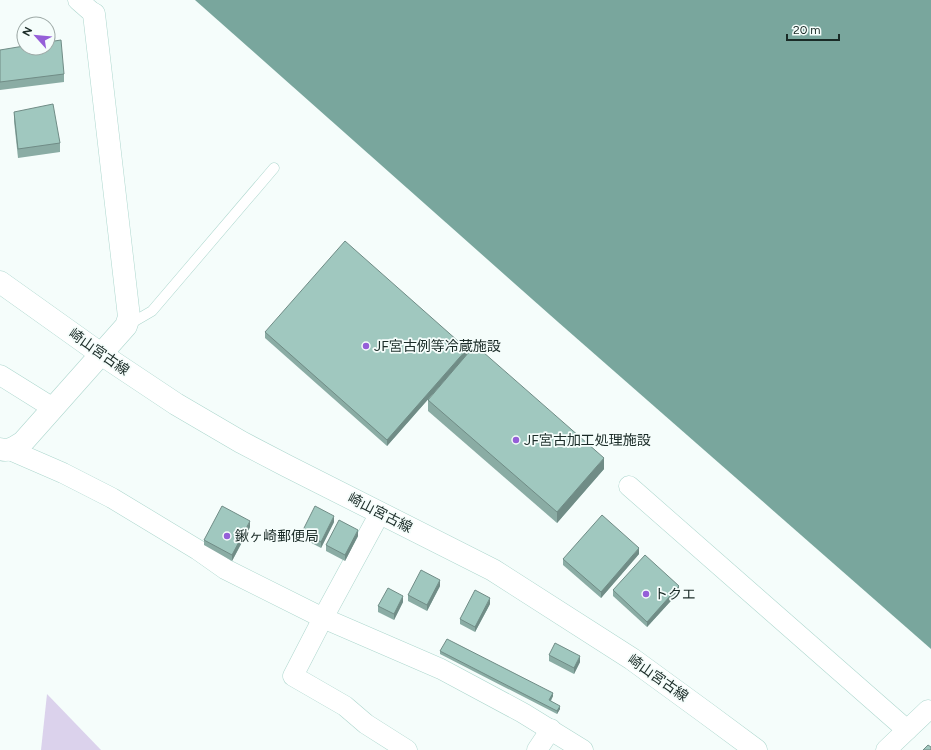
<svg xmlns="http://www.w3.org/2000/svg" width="931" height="750" font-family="Figtree,'Noto Sans JP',sans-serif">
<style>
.green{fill:#dbd2ec}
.water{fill:#79a69d}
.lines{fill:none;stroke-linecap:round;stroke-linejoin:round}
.service-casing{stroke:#add7ce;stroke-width:11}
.minor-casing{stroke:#add7ce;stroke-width:21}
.tertiary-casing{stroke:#add7ce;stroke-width:23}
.secondary-casing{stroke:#add7ce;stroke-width:23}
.service{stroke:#fff;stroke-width:10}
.minor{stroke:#fff;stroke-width:20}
.tertiary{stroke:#fff;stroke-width:22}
.secondary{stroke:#fff;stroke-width:22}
.wall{fill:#8aaca4}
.shaded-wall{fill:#708c86}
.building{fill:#a0c8bf;stroke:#708c86}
.poi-dot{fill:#955fd8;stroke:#f5fdfb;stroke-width:1.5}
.labels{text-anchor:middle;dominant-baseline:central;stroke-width:3.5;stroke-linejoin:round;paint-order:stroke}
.poi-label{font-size:14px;fill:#1a2b27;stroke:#f5fdfb;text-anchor:start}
.street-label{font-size:14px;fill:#1a2b27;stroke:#f5fdfb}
</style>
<rect width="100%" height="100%" fill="#f5fdfb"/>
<path class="green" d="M 47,694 L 101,750 L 41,750 Z"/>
<path class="water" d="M 195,0 L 931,0 L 931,649 L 558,322 Z"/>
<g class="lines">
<g class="service-casing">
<path id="service" d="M 128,325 L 152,311 L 274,168"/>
</g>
<g class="minor-casing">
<g id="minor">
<path d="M 78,0 L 94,14"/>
<path d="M 0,375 L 53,408"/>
<path d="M 10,450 L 63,473 L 112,498 L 198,550 L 225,569 L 323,618 L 441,669 L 523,713 L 583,750"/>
<path d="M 629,486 L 907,730"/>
<path d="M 380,513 L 323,618 L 293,676 L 345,706 L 366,724 L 407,750"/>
<path d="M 537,750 L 551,729"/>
<path d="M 886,750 L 928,710"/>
</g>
</g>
<g class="tertiary-casing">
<path id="tertiary" d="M 0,449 C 9,452 15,447 23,442 L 126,326 L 129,317 L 94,14"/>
</g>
<g class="secondary-casing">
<path id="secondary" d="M 0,282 L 101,354 L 176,404 L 241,442 L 287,466 L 493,570 L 632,659 L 706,713 L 756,750"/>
</g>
<use href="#service" class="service"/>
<use href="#minor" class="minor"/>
<use href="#tertiary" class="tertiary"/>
<use href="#secondary" class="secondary"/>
</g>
<g class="wall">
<path d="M 0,50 L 64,74 L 64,82 L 0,90 Z"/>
<path d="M 14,112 L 60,143 L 60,152 L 18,158 L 14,121 Z"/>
<path d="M 265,332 L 467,355 L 387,446 L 265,338 Z"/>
<path d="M 428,400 L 604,469 L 557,523 L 428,411 Z"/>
<path d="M 334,522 L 321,548 L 302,538 L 302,532 Z"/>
<path d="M 250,527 L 232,561 L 204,545 L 204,540 Z"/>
<path d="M 358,536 L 345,561 L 326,551 L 326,545 Z"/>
<path d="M 639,554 L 601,598 L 563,565 L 563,559 Z"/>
<path d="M 440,586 L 427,611 L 408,601 L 408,595 Z"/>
<path d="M 613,590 L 679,592 L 647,627 L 613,596 Z"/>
<path d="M 403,602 L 394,620 L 378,612 L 378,606 Z"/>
<path d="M 490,604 L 475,632 L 460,624 L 460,619 Z"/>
<path d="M 440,651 L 553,696 L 551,701 L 560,709 L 557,714 L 440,654 Z"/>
<path d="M 549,655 L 580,662 L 574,674 L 549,661 Z"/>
</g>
<g class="shaded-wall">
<path d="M 467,349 L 467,355 L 387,446 L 387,440 Z"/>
<path d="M 604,458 L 604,469 L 557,523 L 557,512 Z"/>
<path d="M 334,516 L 334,522 L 321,548 L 321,542 Z"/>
<path d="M 250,521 L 250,527 L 232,561 L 232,555 Z"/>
<path d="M 358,530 L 358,536 L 345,561 L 345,555 Z"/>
<path d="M 639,548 L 639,554 L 601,598 L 601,592 Z"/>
<path d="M 440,580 L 440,586 L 427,611 L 427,605 Z"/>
<path d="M 679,586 L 679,592 L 647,627 L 647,622 Z"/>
<path d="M 403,596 L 403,602 L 394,620 L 394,614 Z"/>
<path d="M 490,598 L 490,604 L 475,632 L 475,627 Z"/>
<path d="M 580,656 L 580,662 L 574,674 L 574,668 Z"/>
<path d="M 553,693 L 553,696 L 549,703 L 549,700 Z"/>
<path d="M 560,706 L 560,709 L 557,714 L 557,711 Z"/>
</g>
<g class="building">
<path d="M 61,40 L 64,74 L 0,82 L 0,50 L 24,46 L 24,48 L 48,48 L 48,42 Z"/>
<path d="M 53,104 L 60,143 L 18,149 L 14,112 Z"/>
<path d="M 345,241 L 467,349 L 387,440 L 265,332 Z"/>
<path d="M 475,345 L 604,458 L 557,512 L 428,400 Z"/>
<path d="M 222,506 L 250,521 L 232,555 L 204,540 Z"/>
<path d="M 315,506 L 334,516 L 321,542 L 302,532 Z"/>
<path d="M 602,515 L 639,548 L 601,592 L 563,559 Z"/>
<path d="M 339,520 L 358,530 L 345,555 L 326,545 Z"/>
<path d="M 645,555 L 679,586 L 647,622 L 613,590 Z"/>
<path d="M 421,570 L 440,580 L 427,605 L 408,595 Z"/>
<path d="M 388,588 L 403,596 L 394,614 L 378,606 Z"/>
<path d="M 475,590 L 490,598 L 475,627 L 460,619 Z"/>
<path d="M 447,639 L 553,693 L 549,700 L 560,706 L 557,711 L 440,651 Z"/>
<path d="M 555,643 L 580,656 L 574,668 L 549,655 Z"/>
<path d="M 928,745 L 931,747 L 931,750 L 923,750 Z"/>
</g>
<g class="poi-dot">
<circle cx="366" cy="346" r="4"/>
<circle cx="516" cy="440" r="4"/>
<circle cx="227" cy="536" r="4"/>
<circle cx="646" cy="594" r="4"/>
</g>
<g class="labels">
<g class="poi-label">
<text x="374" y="346">JF宮古例等冷蔵施設</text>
<text x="524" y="440">JF宮古加工処理施設</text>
<text x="235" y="536">鍬ヶ崎郵便局</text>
<text x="654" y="594">トクエ</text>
</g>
<g class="street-label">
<text transform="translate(99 352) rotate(35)">崎山宮古線</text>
<text transform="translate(380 513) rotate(27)">崎山宮古線</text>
<text transform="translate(658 678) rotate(35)">崎山宮古線</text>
</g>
</g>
<g transform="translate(36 36) rotate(297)"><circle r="19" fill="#f5fdfb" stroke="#9da9a6"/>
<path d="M0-3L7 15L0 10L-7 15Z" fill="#955fd8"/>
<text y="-6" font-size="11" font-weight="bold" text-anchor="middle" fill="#1a2b27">N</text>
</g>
<path d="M787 34v6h52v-6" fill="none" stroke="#1a2b27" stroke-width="2"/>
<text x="793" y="34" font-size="12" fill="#1a2b27" stroke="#f5fdfb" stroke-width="3" paint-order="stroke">20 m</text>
</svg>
